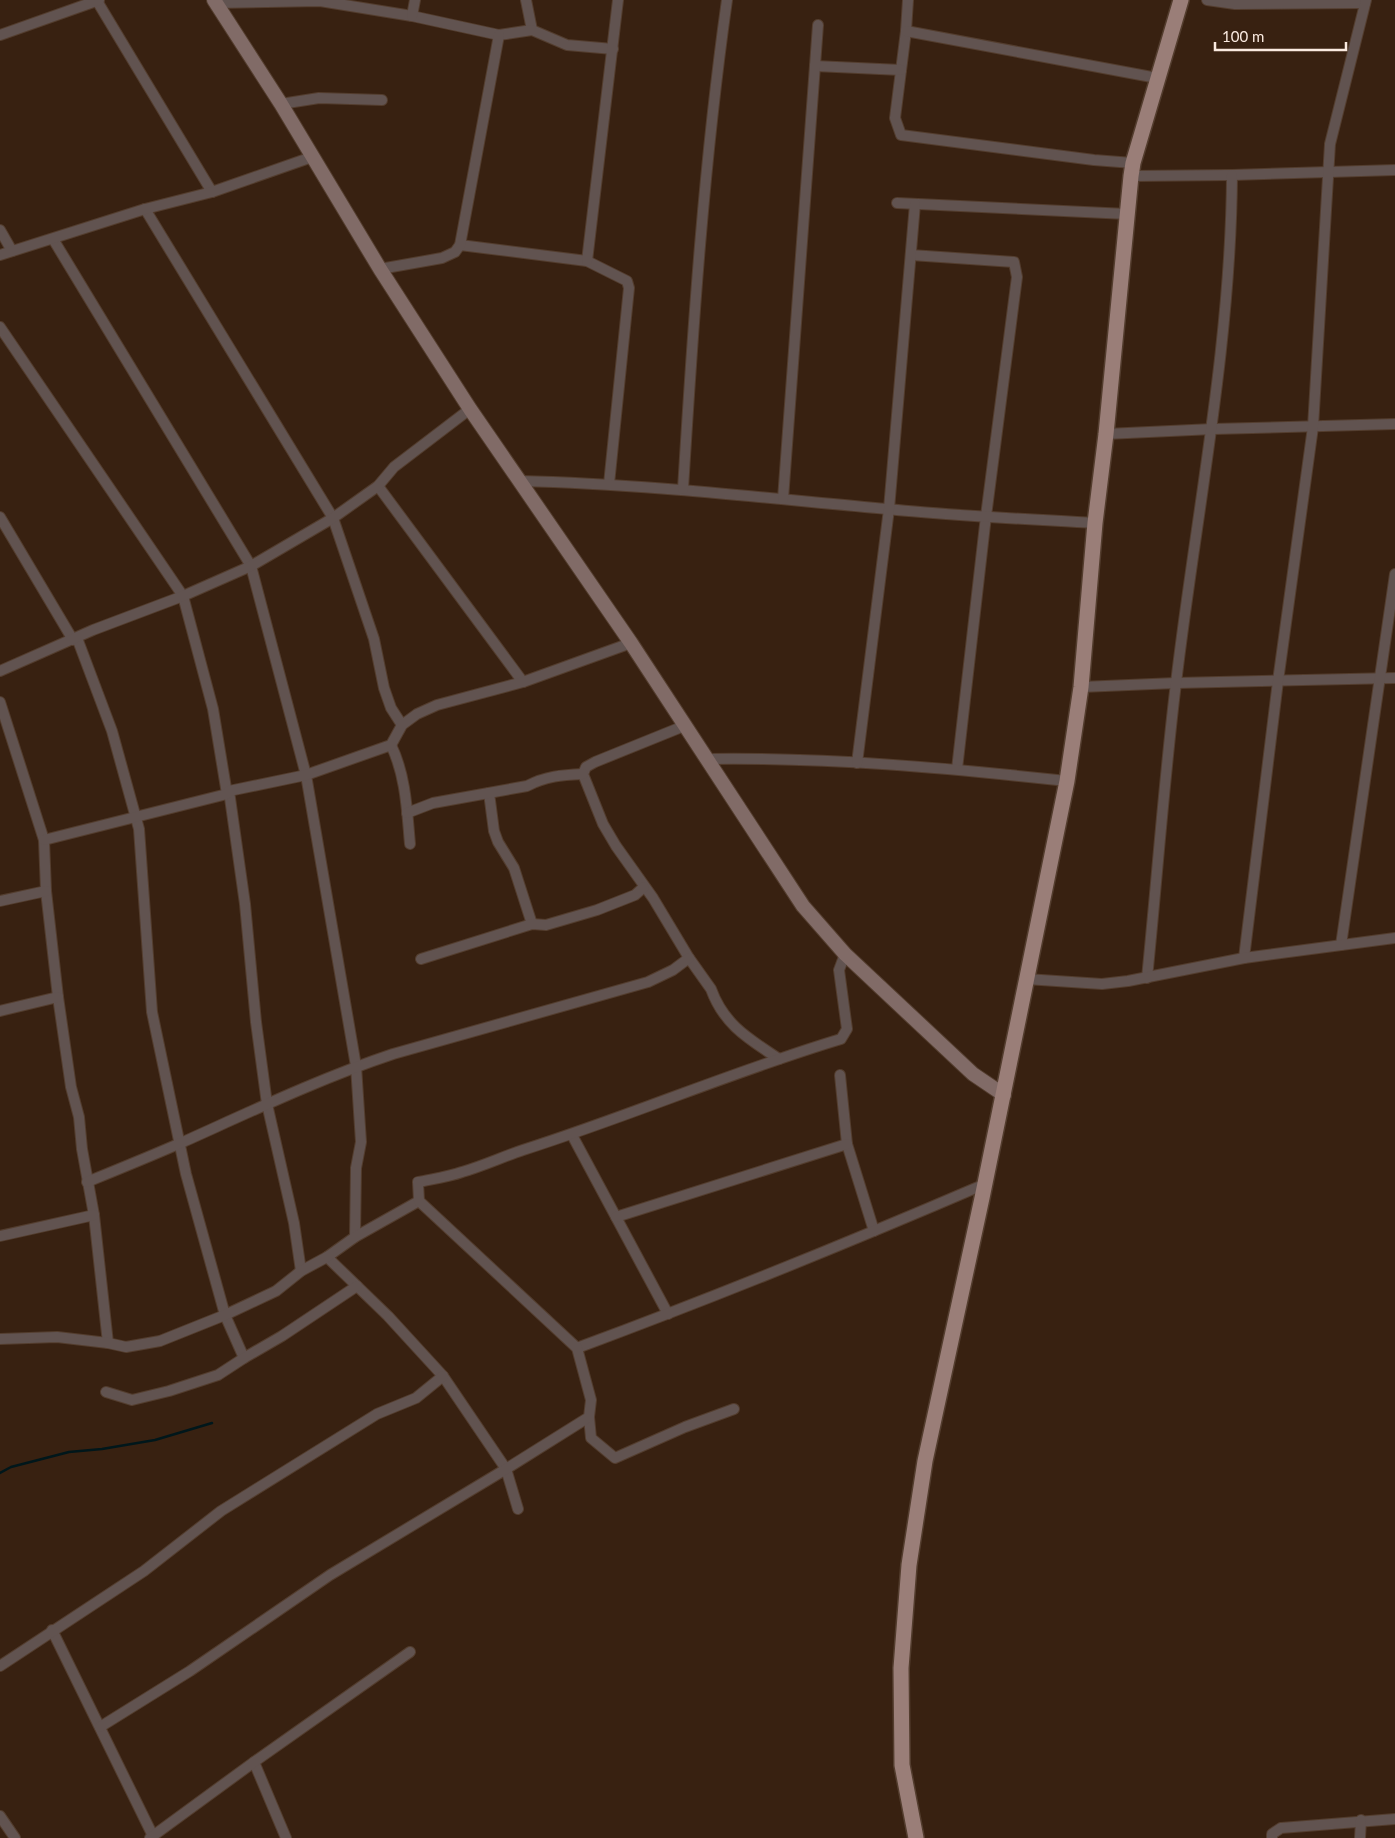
<svg xmlns="http://www.w3.org/2000/svg" width="1395" height="1838" font-family="Lato,sans-serif">
<style>
.lines{fill:none;stroke-linecap:round;stroke-linejoin:round}
.stream{stroke:#00171b;stroke-width:2.5}
.street-casing{stroke:#533d2e;stroke-width:12}
.secondary-casing{stroke:#533d2e;stroke-width:16}
.primary-casing{stroke:#533d2e;stroke-width:18}
.street{stroke:#615350;stroke-width:10}
.secondary{stroke:#816b67;stroke-width:14}
.primary{stroke:#9a7e78;stroke-width:15}
</style>
<rect width="100%" height="100%" fill="#382111"/>
<g class="lines">
<path class="stream" d="M 0,1473 L 11,1467 L 69,1452 L 102,1449 L 155,1440 L 212,1423"/>
<g class="street-casing">
<g id="street">
<path d="M 526,0 L 532,30"/>
<path d="M 908,0 L 906,31 L 895,118 L 901,135 L 1094,160 L 1133,163"/>
<path d="M 1207,0 L 1235,4 L 1365,3"/>
<path d="M 97,1 L 212,192"/>
<path d="M 216,3 L 320,1 L 412,16 L 499,35 L 532,30 L 567,45 L 613,49"/>
<path d="M 412,16 L 415,0"/>
<path d="M 906,31 L 1157,78"/>
<path d="M 0,35 L 99,0"/>
<path d="M 815,66 L 901,70"/>
<path d="M 281,104 L 319,98 L 382,100"/>
<path d="M 1131,176 L 1232,175 L 1395,170"/>
<path d="M 897,203 L 1127,214"/>
<path d="M 145,209 L 333,518 L 374,639 L 384,688 L 391,708 L 402,725"/>
<path d="M 0,230 L 12,251"/>
<path d="M 53,239 L 251,566 L 306,775 L 356,1066 L 361,1142 L 356,1168 L 355,1237"/>
<path d="M 460,245 L 587,261 L 627,281 L 629,288 L 609,484"/>
<path d="M 0,255 L 145,209 L 212,192 L 312,157"/>
<path d="M 911,255 L 1014,262 L 1017,277 L 986,516 L 957,769"/>
<path d="M 587,261 L 618,0"/>
<path d="M 380,269 L 442,258 L 455,252 L 460,245 L 499,35"/>
<path d="M 0,327 L 183,596 L 213,709 L 227,794"/>
<path d="M 1106,434 L 1213,429 L 1395,424"/>
<path d="M 520,481 C 643,484 765,498 887,509 C 956,516 1026,519 1095,523"/>
<path d="M 378,486 L 523,682"/>
<path d="M 683,489 C 693,326 704,162 727,0"/>
<path d="M 783,499 L 818,25"/>
<path d="M 0,517 L 73,640"/>
<path d="M 77,638 L 112,731 L 139,829 L 152,1012 L 186,1174 L 225,1315 L 244,1358"/>
<path d="M 0,671 L 93,630 L 183,596 L 251,566 L 333,518 L 378,486 L 394,467 L 470,409"/>
<path d="M 1081,687 L 1176,683 L 1395,678"/>
<path d="M 0,702 L 44,840 L 46,891 L 58,997 L 71,1087 L 79,1117 L 82,1149 L 94,1215 L 108,1343"/>
<path d="M 684,726 L 595,762 L 586,767 L 583,774 L 603,824 L 616,846 L 653,898 L 689,958 L 711,989 C 724,1025 749,1039 779,1059"/>
<path d="M 391,745 C 406,776 407,811 410,844"/>
<path d="M 705,759 C 826,757 947,768 1067,781"/>
<path d="M 857,763 L 889,509 L 915,204"/>
<path d="M 229,791 L 245,904 L 256,1022 L 267,1104 L 294,1223 L 301,1271"/>
<path d="M 489,793 L 494,831 L 498,842 L 514,868 L 532,924"/>
<path d="M 407,813 L 433,803 L 527,786 C 546,776 562,775 583,774"/>
<path d="M 44,840 L 227,794 L 229,791 L 306,775 L 391,745 L 402,725 L 417,714 L 437,705 L 523,682 L 631,643"/>
<path d="M 0,901 L 46,891"/>
<path d="M 1341,945 L 1395,574"/>
<path d="M 1244,958 L 1278,681 L 1313,427 L 1330,144 L 1366,0"/>
<path d="M 421,959 L 532,924 L 546,925 L 597,910 L 635,895 L 644,887"/>
<path d="M 1147,978 C 1157,879 1164,781 1176,683 C 1196,514 1231,346 1232,175"/>
<path d="M 1026,979 L 1102,984 L 1128,981 L 1244,958 L 1395,938"/>
<path d="M 0,1011 L 58,997"/>
<path d="M 840,1075 L 847,1144 L 874,1231"/>
<path d="M 572,1135 L 668,1314"/>
<path d="M 87,1182 C 119,1169 151,1156 183,1142 C 252,1111 321,1078 393,1054 L 648,982 L 673,970 L 689,958"/>
<path d="M 616,1217 L 847,1144"/>
<path d="M 0,1236 L 94,1215"/>
<path d="M 327,1257 L 388,1316 L 443,1376 L 506,1469 L 518,1509"/>
<path d="M 0,1339 L 57,1337 L 108,1343 L 126,1347 L 160,1341 L 225,1315 L 276,1291 L 301,1271 L 327,1257 L 355,1237 L 419,1201"/>
<path d="M 577,1348 C 715,1297 850,1242 985,1184"/>
<path d="M 106,1392 L 132,1400 L 169,1391 L 218,1375 L 244,1358 L 282,1336 L 357,1286"/>
<path d="M 589,1417 L 591,1438 L 615,1458 L 685,1427 L 734,1409"/>
<path d="M 52,1630 L 153,1836"/>
<path d="M 0,1666 L 144,1571 L 221,1511 L 377,1414 L 416,1398 L 443,1376"/>
<path d="M 100,1727 L 190,1671 L 330,1575 L 506,1469 L 589,1417 L 591,1400 L 577,1348 L 419,1201 L 418,1182 C 432,1179 448,1177 462,1172 C 483,1166 502,1157 523,1150 C 630,1116 734,1071 841,1039 L 847,1029 L 839,970 L 845,954"/>
<path d="M 254,1762 L 286,1838"/>
<path d="M 0,1816 L 15,1838"/>
<path d="M 150,1838 L 254,1762 L 410,1652"/>
<path d="M 1272,1838 L 1272,1834 L 1281,1828 L 1395,1819"/>
<path d="M 1360,1838 L 1361,1820"/>
</g>
</g>
<g class="secondary-casing">
<path id="secondary" d="M 214,0 L 281,104 L 380,269 L 470,409 L 631,643 L 803,906 L 845,954 L 973,1074 L 1004,1095"/>
</g>
<g class="primary-casing">
<path id="primary" d="M 916,1838 L 902,1765 L 901,1668 L 909,1565 L 925,1461 L 982,1198 L 1067,781 L 1081,687 L 1095,523 L 1106,434 L 1131,176 L 1133,163 L 1181,0"/>
</g>
<use href="#street" class="street"/>
<use href="#secondary" class="secondary"/>
<use href="#primary" class="primary"/>
</g>
<path d="M1215 42v8h131v-8" fill="none" stroke="#faeae0" stroke-width="2.5"/>
<text x="1222" y="42" font-size="15" fill="#faeae0" stroke="#382111" stroke-width="4" paint-order="stroke">100 m</text>
</svg>
